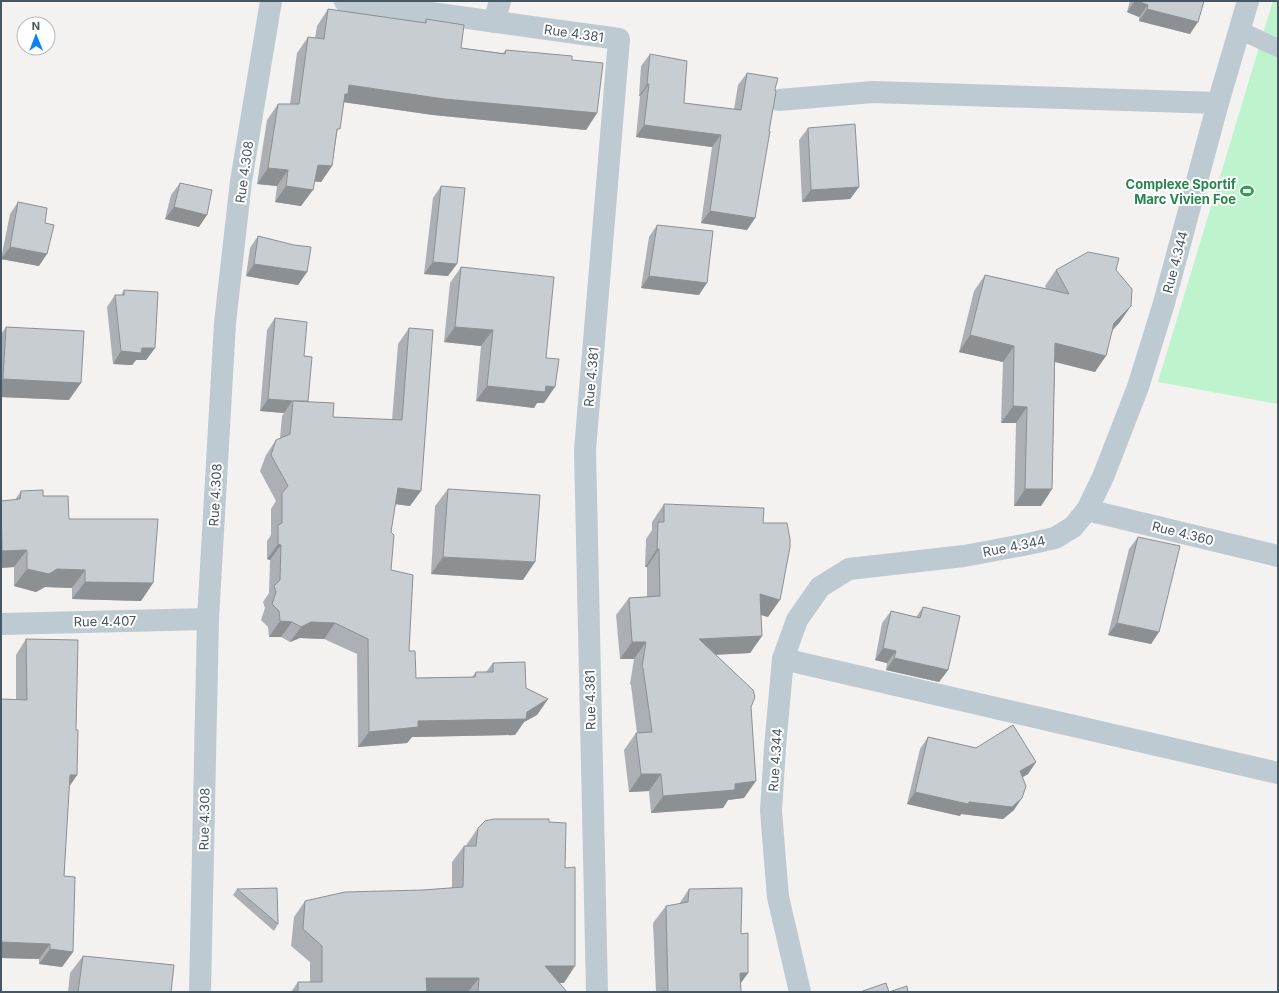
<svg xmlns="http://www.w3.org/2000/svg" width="1279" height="993" font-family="Inter,sans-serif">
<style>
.green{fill:#bdf4ce}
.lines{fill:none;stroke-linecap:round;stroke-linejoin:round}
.lane{stroke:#becad2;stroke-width:18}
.street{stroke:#becad2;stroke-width:22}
.wall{fill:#acb0b5}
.shaded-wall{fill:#8c9093}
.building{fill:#c8cdd2;stroke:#8c9093}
.labels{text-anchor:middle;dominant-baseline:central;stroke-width:4;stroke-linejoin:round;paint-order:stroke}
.street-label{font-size:13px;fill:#475761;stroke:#fff}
.leisure-label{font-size:13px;font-weight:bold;fill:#27864d;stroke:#fff;text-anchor:end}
</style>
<rect width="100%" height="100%" fill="#f4f1f1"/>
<path class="green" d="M 1273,1 L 1278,1 L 1278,404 L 1158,382 Z"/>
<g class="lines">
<path class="lane" d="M 1239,30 L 1278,48"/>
<g class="street">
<path d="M 345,1 L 619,39 L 585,450 L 597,992"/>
<path d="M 494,22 L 500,1"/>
<path d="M 779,100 L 873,92 L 1218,103"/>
<path d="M 1087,510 L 1278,556"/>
<path d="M 1,624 L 208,619"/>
<path d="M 783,659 L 1278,773"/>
<path d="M 200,992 L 208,619 L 225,323 L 241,181 L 271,1"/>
<path d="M 800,992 L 778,897 L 771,811 L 775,747 L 783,659 L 797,620 L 820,587 L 849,569 L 964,556 L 1028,544 L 1055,538 L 1073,527 L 1087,510 L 1103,477 L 1138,387 L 1164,303 L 1218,103 L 1248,1"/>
</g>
</g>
<g class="wall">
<path d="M 1130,1 L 1204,1 L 1190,34 L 1139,21 L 1139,17 L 1127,12 Z"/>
<path d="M 328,9 L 424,23 L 426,19 L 461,48 L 503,53 L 506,50 L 572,60 L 597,113 L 586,130 L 433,115 L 344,102 L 337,133 L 332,166 L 321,182 L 314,181 L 301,206 L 275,202 L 277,186 L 257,184 L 267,120 L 278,104 L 290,104 L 297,53 L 308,37 L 315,38 L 317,26 Z"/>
<path d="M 650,54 L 684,103 L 734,109 L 738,85 L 747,73 L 775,89 L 755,218 L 747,230 L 701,223 L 712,147 L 636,137 L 640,96 L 639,96 L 641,66 Z"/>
<path d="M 808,128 L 859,187 L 850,199 L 802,202 L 799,140 Z"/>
<path d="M 180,183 L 199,227 L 165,219 L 171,195 Z"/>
<path d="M 441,186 L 448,276 L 424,274 L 433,198 Z"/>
<path d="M 18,202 L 39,266 L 1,259 L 10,214 Z"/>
<path d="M 657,225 L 699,295 L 641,288 L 649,237 Z"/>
<path d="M 258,236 L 307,272 L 298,285 L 246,276 L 250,248 Z"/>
<path d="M 461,267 L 546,358 L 544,403 L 537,403 L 534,408 L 476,401 L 481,346 L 444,342 L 450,283 Z"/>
<path d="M 1056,270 L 1116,270 L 1120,322 L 1113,330 L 1095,372 L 1055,362 L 1052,489 L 1041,506 L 1014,506 L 1016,423 L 1001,423 L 1003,362 L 959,352 L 974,291 L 985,275 L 1046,289 L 1045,286 Z"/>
<path d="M 124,290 L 155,348 L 146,360 L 136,360 L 132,365 L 113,364 L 107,307 L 115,295 L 121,295 Z"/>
<path d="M 275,318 L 304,356 L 308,401 L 333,417 L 392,420 L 398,344 L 409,328 L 410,506 L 395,504 L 391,532 L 391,570 L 409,651 L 416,678 L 472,677 L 476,672 L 486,672 L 493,663 L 526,688 L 548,699 L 537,715 L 524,722 L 515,735 L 412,737 L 407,743 L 358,747 L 357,654 L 324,639 L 300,638 L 290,642 L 281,637 L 269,637 L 268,627 L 261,620 L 265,608 L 263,602 L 269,593 L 270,560 L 267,559 L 267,541 L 271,535 L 271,509 L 276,501 L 260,471 L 266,455 L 276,440 L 280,438 L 282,416 L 284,413 L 260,411 L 267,330 Z"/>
<path d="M 6,327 L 69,400 L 1,397 L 1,334 Z"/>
<path d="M 448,489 L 523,580 L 431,574 L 435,506 Z"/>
<path d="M 21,491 L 43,496 L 69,519 L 153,583 L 141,601 L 72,599 L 72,588 L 45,587 L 36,592 L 14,586 L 14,567 L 1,568 L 1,501 L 15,500 Z"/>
<path d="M 664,504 L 763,523 L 768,617 L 761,615 L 762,636 L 750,653 L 715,655 L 751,707 L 744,798 L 728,800 L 723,808 L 651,813 L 649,791 L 629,792 L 624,750 L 636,733 L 637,733 L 631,685 L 630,684 L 634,659 L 620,659 L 616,615 L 629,598 L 647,597 L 647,567 L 645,567 L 646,539 L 652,530 L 652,522 Z"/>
<path d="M 1138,537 L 1159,632 L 1151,644 L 1108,635 L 1129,549 Z"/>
<path d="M 923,607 L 948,670 L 939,682 L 886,670 L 887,663 L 875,660 L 882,623 L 891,611 L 916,617 Z"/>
<path d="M 26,639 L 76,730 L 77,775 L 69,787 L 64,876 L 73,952 L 62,967 L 39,964 L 39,959 L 1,958 L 1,699 L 16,700 L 16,655 Z"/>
<path d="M 928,737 L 1036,762 L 1028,774 L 1023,777 L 1014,810 L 1003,819 L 961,814 L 960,816 L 907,804 L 920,749 Z"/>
<path d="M 478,828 L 564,983 L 559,983 L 567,992 L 291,992 L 298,982 L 310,982 L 310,962 L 291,946 L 294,917 L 305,901 L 423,890 L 452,888 L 452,862 L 464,846 L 466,846 L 467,844 Z"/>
<path d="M 237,889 L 278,924 L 274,931 L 233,895 Z"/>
<path d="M 689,889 L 741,934 L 748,973 L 740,983 L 741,992 L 656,992 L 653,923 L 666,906 L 679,904 Z"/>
<path d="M 83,956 L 171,992 L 68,992 L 70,973 Z"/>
</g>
<g class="shaded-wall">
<path d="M 1135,1 L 1137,1 L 1148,5 L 1139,17 L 1127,12 Z"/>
<path d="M 1147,9 L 1198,22 L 1190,34 L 1139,21 Z"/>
<path d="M 647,84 L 649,84 L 640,96 L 639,96 Z"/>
<path d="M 349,85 L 597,113 L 586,130 L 433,115 L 342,102 L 337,110 Z"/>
<path d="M 644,125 L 721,135 L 712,147 L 636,137 Z"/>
<path d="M 318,165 L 332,166 L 321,182 L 306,181 Z"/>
<path d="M 268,168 L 288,170 L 277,186 L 257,184 Z"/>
<path d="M 286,186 L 313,190 L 301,206 L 275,202 Z"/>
<path d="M 859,187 L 850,199 L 802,202 L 811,190 Z"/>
<path d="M 174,207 L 207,215 L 199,227 L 165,219 Z"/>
<path d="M 710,211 L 755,218 L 747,230 L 701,223 Z"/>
<path d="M 10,247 L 47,254 L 39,266 L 1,259 Z"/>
<path d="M 433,262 L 457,264 L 448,276 L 424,274 Z"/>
<path d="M 254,264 L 307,272 L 298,285 L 246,276 Z"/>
<path d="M 649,276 L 707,283 L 699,295 L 641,288 Z"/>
<path d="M 1131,306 L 1120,322 L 1103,339 L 1114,323 Z"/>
<path d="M 455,327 L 493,330 L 481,346 L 444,342 Z"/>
<path d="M 970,335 L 1014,346 L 1003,362 L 959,352 Z"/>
<path d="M 1055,343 L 1106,356 L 1095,372 L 1044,359 Z"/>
<path d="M 142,348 L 155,348 L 146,360 L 136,360 L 132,365 L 113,364 L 121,351 Z"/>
<path d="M 3,379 L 81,383 L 69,400 L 1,397 L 1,382 Z"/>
<path d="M 487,386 L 546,386 L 555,387 L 544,403 L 537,403 L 534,408 L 476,401 Z"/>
<path d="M 268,399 L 292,401 L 284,413 L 260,411 Z"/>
<path d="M 1013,406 L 1027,407 L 1016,423 L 1001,423 Z"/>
<path d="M 398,488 L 421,491 L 410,506 L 387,503 Z"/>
<path d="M 1025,489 L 1052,489 L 1041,506 L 1014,506 Z"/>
<path d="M 278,544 L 281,545 L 270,560 L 267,559 Z"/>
<path d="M 657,549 L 659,549 L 647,567 L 645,567 Z"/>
<path d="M 27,550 L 14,567 L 1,568 L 1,552 L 2,551 Z"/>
<path d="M 443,557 L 535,562 L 523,580 L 431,574 Z"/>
<path d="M 27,569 L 57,569 L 85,570 L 72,588 L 45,587 L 36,592 L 14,586 Z"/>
<path d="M 85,582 L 153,583 L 141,601 L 72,599 Z"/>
<path d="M 760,594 L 780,600 L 768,617 L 748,611 Z"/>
<path d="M 280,621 L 292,622 L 281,637 L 269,637 Z"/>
<path d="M 311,622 L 335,623 L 324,639 L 300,638 L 290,642 L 301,627 Z"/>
<path d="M 1117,623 L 1159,632 L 1151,644 L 1108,635 Z"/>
<path d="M 762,636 L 750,653 L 687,656 L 699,639 Z"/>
<path d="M 632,642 L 646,642 L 634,659 L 620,659 Z"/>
<path d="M 883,648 L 896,651 L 887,663 L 875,660 Z"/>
<path d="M 894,658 L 948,670 L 939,682 L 886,670 Z"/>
<path d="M 548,699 L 537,715 L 524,722 L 515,735 L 412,737 L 407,743 L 358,747 L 369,732 L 418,721 L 527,712 Z"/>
<path d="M 1036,762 L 1028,774 L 1012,783 L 1020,771 Z"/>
<path d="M 641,774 L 661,774 L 649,791 L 629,792 Z"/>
<path d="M 70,775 L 77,775 L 66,791 Z"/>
<path d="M 756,781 L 744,798 L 728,800 L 723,808 L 651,813 L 663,796 L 735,784 Z"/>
<path d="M 915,792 L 969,802 L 1022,798 L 1014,810 L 1003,819 L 961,814 L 960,816 L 907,804 Z"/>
<path d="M 1,942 L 50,944 L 39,959 L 1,958 Z"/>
<path d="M 50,949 L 73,952 L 62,967 L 39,964 Z"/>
<path d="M 545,966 L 575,966 L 564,983 L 533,983 Z"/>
<path d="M 740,973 L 748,973 L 736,990 Z"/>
<path d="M 426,978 L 479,978 L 468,992 L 417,992 Z"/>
</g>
<g class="building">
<path d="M 1137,1 L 1204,1 L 1198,22 L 1147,9 L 1148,5 Z"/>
<path d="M 328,9 L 426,23 L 426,19 L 464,25 L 461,48 L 505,54 L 506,50 L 572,56 L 572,60 L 603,63 L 597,113 L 444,99 L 349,85 L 348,94 L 345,94 L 340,129 L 337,129 L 332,166 L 318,165 L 313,190 L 286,186 L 288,170 L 268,168 L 278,104 L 299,104 L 308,37 L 324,39 Z"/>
<path d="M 650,54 L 687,61 L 684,103 L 741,110 L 747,73 L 778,78 L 775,89 L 776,92 L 769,131 L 770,131 L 755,218 L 710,211 L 721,135 L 644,125 L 649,84 L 647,84 Z"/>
<path d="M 855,124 L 859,187 L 811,190 L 808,128 Z"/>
<path d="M 180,183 L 212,190 L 207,215 L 174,207 Z"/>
<path d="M 441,186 L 465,188 L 457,264 L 433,262 Z"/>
<path d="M 18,202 L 47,208 L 45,223 L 54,225 L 47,254 L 10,247 Z"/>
<path d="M 657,225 L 713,231 L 707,283 L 649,276 Z"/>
<path d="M 258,236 L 294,245 L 311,247 L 307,272 L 254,264 Z"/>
<path d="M 1088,252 L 1119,258 L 1116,270 L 1132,289 L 1131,306 L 1114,323 L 1106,356 L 1055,343 L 1052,489 L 1025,489 L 1027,407 L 1013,406 L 1014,346 L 970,335 L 985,275 L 1069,294 L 1056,270 Z"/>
<path d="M 461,267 L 554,277 L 546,358 L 559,359 L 555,387 L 546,386 L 545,392 L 487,386 L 493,330 L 455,327 Z"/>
<path d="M 124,290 L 158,292 L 155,348 L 142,348 L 141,353 L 121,351 L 115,295 L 124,295 Z"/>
<path d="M 275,318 L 307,322 L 304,356 L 312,357 L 308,401 L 293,401 L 268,399 Z"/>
<path d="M 6,327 L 84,331 L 81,383 L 3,379 Z"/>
<path d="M 409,328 L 433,330 L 421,491 L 398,488 L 391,532 L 394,535 L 391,570 L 413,575 L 409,651 L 415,651 L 416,678 L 475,677 L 476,672 L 493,672 L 493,663 L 525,662 L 526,688 L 548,699 L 527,712 L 526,719 L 418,721 L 418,727 L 369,732 L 368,639 L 335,623 L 311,622 L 301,627 L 292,622 L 280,621 L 279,611 L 272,604 L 276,592 L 274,586 L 280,580 L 281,545 L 278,544 L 278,525 L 282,523 L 282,493 L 288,486 L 271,455 L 276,440 L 290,434 L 293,401 L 334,403 L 333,417 L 402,420 Z"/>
<path d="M 448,489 L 540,495 L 535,562 L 443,557 Z"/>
<path d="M 43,490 L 43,496 L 68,496 L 69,519 L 158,519 L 153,583 L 85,582 L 85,570 L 57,569 L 49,574 L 27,569 L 27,550 L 2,551 L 1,501 L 20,499 L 21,491 Z"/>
<path d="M 664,504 L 764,508 L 763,523 L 787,523 L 790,539 L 790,547 L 780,600 L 760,594 L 762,636 L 699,639 L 753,690 L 755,697 L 751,707 L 756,781 L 735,784 L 735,790 L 663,796 L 661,774 L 641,774 L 636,733 L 652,732 L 643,668 L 642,667 L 646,642 L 632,642 L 629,598 L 660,596 L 659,549 L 657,549 L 658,522 L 664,522 Z"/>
<path d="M 1138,537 L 1180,546 L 1159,632 L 1117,623 Z"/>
<path d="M 923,607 L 960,616 L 948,670 L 894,658 L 896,651 L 883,648 L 891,611 L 920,618 Z"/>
<path d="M 26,639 L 78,640 L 76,730 L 78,730 L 77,775 L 70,775 L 64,876 L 75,877 L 73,952 L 50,949 L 50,944 L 1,942 L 1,699 L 27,700 Z"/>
<path d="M 1013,725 L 1036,762 L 1020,771 L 1026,786 L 1022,798 L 1012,807 L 969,802 L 968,804 L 915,792 L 928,737 L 976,748 Z"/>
<path d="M 494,819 L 549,819 L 549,822 L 566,823 L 565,868 L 575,867 L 575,966 L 545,966 L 567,992 L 478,992 L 479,978 L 426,978 L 427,992 L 298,992 L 298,982 L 322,982 L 322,946 L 303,929 L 305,901 L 345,892 L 423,890 L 463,887 L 464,846 L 476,846 L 478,828 L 485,821 Z"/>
<path d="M 277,888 L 278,924 L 237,889 Z"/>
<path d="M 742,888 L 741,934 L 748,933 L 748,973 L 740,973 L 741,992 L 663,992 L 663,991 L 668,991 L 666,906 L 688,902 L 689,889 Z"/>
<path d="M 83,956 L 174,965 L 171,992 L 78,992 Z"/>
<path d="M 886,983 L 889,992 L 907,986 L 908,992 L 860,992 Z"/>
</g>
<defs>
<g id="stadium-bare" transform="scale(1.08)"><path d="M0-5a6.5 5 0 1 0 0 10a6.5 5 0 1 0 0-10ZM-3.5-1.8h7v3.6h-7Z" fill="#2e9e5b" stroke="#fff" stroke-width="2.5" paint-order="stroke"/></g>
</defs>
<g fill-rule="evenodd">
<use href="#stadium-bare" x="1247" y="191"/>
</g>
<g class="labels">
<g class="street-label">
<text transform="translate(574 33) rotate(8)">Rue 4.381</text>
<text transform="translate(244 172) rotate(-82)">Rue 4.308</text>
<text transform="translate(1175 262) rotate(-75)">Rue 4.344</text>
<text transform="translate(591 377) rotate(-85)">Rue 4.381</text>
<text transform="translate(215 495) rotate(-87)">Rue 4.308</text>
<text transform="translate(1183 533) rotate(14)">Rue 4.360</text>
<text transform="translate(1014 546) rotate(-11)">Rue 4.344</text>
<text transform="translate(105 621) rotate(-1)">Rue 4.407</text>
<text transform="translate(590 700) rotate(-91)">Rue 4.381</text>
<text transform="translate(775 760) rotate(-86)">Rue 4.344</text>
<text transform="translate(204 819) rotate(-89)">Rue 4.308</text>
</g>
<g class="leisure-label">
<text x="1236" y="184">Complexe Sportif<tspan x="1236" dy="15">Marc Vivien Foe</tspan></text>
</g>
</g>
<rect width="1279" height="993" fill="none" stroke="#475761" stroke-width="4"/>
<g transform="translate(36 36) rotate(359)"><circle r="19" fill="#ffffff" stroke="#b5bcc0"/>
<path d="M0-3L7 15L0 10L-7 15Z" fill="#0784f8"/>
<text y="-6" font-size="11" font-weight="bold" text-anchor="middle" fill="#475761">N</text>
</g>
</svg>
